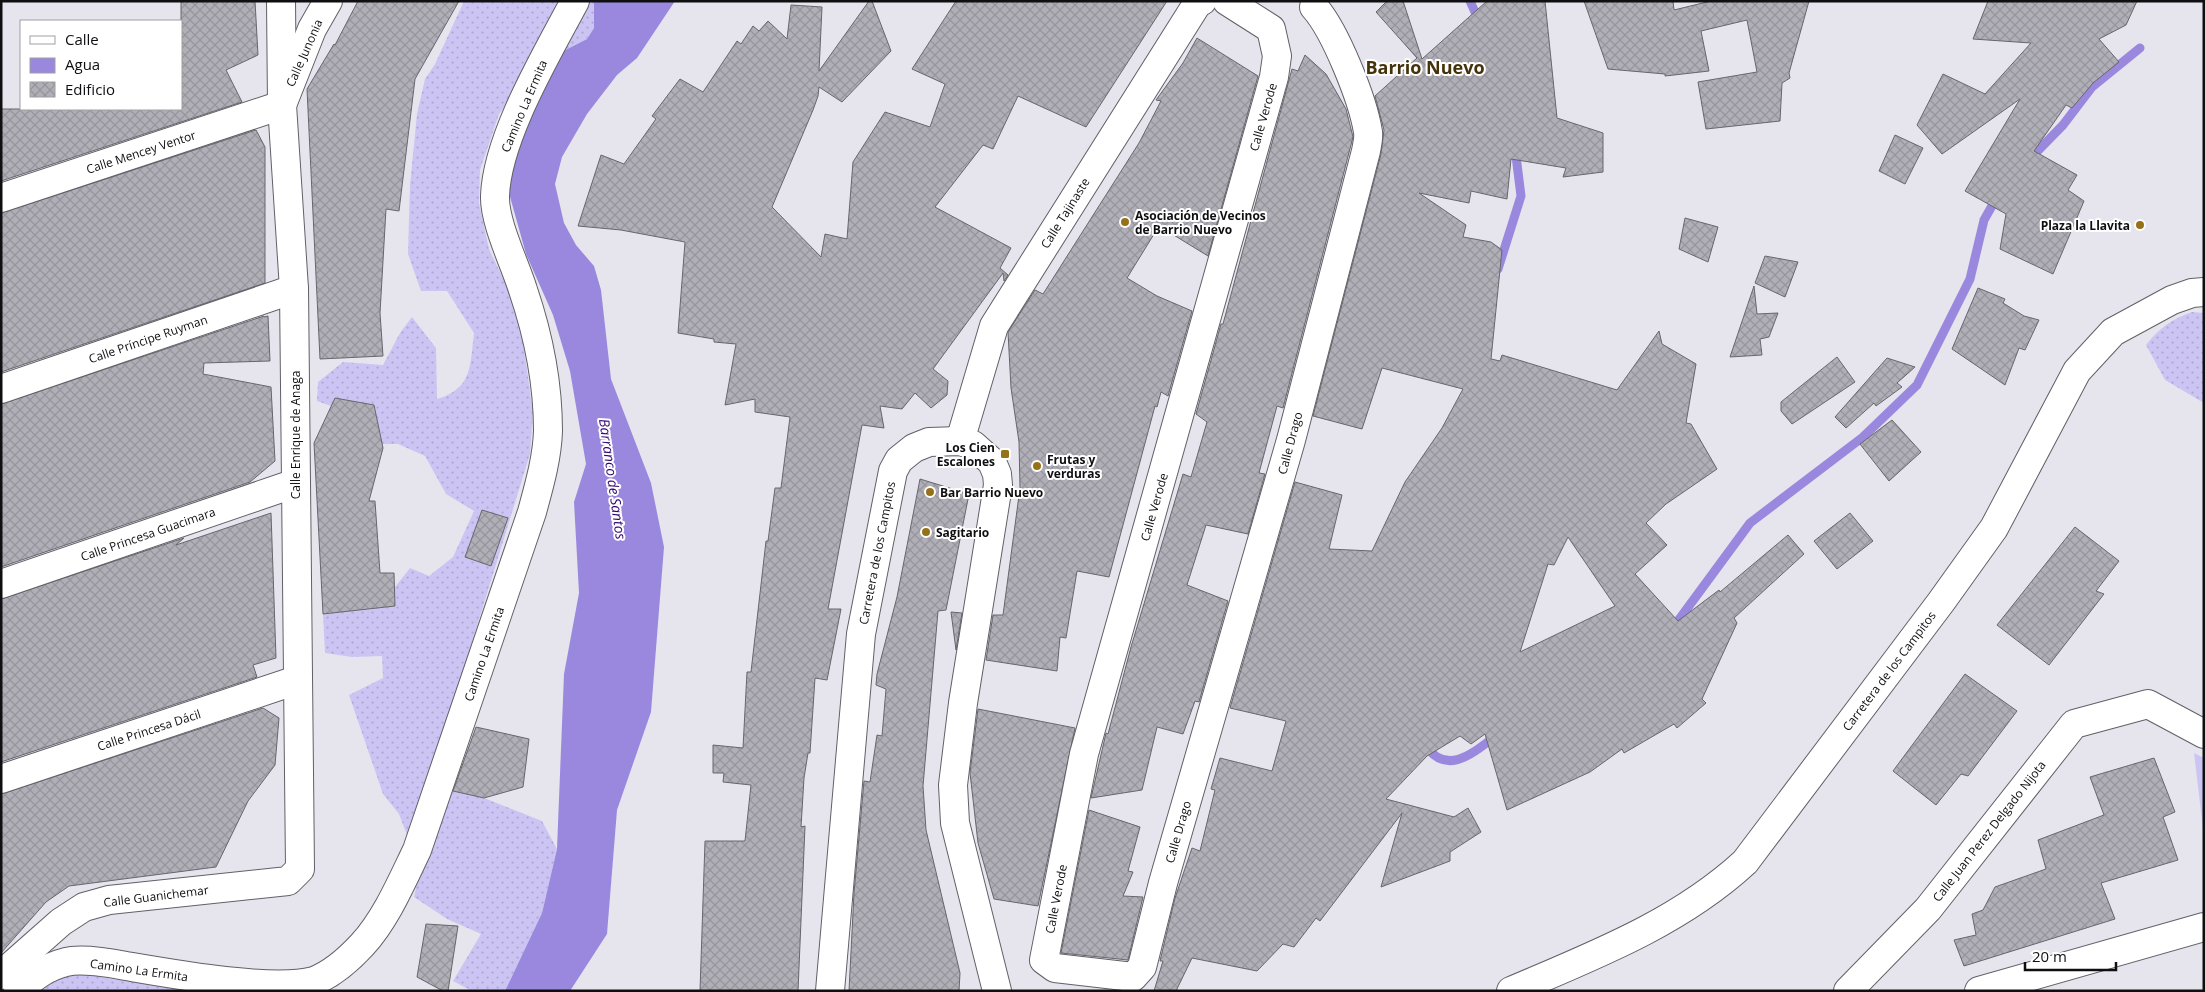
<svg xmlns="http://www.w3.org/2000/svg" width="2205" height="992" font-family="'Open Sans',sans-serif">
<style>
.grass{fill:url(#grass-dots)}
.garden{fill:#ccc5f4}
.water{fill:#9a88df}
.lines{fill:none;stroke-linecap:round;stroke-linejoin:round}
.stream{stroke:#9a88df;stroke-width:9}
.building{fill:url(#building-cross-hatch);stroke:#67666d;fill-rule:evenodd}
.minor-casing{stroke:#616067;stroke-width:30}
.secondary-casing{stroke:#616067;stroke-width:30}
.minor{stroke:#fff;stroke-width:28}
.secondary{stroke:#fff;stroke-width:28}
.poi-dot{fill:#95721a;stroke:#fff;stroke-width:2}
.labels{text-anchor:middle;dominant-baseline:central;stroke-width:4;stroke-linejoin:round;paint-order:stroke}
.street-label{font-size:12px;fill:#0f0e11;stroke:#fff}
.poi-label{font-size:12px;font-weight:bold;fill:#0f0e11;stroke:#fff;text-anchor:start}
.water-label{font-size:14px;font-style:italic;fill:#320470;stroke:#fff}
.district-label{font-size:18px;font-weight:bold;fill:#44320a;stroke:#fff}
</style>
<defs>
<pattern id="grass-dots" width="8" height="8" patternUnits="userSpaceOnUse" patternTransform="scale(1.25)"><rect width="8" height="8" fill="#ccc5f4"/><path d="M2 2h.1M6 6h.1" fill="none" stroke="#aea8d0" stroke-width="1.8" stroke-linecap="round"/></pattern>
<pattern id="building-cross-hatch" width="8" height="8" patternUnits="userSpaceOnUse" patternTransform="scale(1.25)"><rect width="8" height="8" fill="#b0afb7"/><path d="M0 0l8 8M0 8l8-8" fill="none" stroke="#96959c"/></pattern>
</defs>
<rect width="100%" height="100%" fill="#e6e5ee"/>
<g class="grass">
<path d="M 464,1 L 594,1 L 594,28 L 587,39 L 544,61 L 499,114 L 480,170 L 479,203 L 489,249 L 519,312 L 533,413 L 530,454 L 448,720 L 449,790 L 484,798 L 542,821 L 557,849 L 542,913 L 505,991 L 472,991 L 453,981 L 481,934 L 447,919 L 414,897 L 420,869 L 399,814 L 383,794 L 349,695 L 383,678 L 382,656 L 352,657 L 325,653 L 323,614 L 395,606 L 395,587 L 410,568 L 429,576 L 453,557 L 474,511 L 446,494 L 425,456 L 398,444 L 382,444 L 374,405 L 335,398 L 331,406 L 317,401 L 318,382 L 343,362 L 383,365 L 400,333 L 412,317 L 436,348 L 437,399 C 473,389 470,364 474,333 L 447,291 L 421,291 L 408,254 L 410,185 L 417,114 L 425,79 L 435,64 Z"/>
<path d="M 2192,312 L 2204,313 L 2204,403 L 2165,380 L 2146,345 C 2159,328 2172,319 2192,312 Z"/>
<path d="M 65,968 L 111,979 L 212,991 L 34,991 Z"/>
</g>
<path class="garden" d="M 2194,753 L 2204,758 L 2204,837 Z"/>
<path class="water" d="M 594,1 L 675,1 L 637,58 L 617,75 L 587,114 L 562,157 L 555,184 L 564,223 L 576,245 L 594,266 L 601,290 L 611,379 L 651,483 L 664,547 L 651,712 L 617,810 L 607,934 L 570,991 L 505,991 L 542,913 L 557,849 L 564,674 L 579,593 L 574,502 L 586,464 L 570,371 L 553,315 L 526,254 L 502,168 L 544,61 L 587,39 L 594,28 Z"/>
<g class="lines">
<g class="stream">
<path d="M 1470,1 L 1479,21"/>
<path d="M 2028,161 L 2063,125 L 2092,87 L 2140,48"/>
<path d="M 1498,269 L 1521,196 L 1515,148"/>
<path d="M 1675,625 L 1750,523 L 1863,437 L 1917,385 L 1970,279 L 1984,220 L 1997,197"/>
<path d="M 1425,745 C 1447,777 1473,753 1497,735"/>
</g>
</g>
<g class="building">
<path d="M 181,1 L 255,1 L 258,55 L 226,70 L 242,102 L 1,181 L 1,109 L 181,109 Z"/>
<path d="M 358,1 L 459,1 L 415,79 L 399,211 L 386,209 L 380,313 L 383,356 L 320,359 L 307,89 L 334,44 L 335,45 Z"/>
<path d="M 869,1 L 872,1 L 891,51 L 842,102 L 819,87 L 818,96 L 813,110 L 772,207 L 821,257 L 825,234 L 847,239 L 853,162 L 885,112 L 930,127 L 945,84 L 912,69 L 956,1 L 1167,1 L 1086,127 L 1018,96 L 993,149 L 983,145 L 935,207 L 1011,248 L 1000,268 L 1008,275 L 1004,281 L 1003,273 L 933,369 L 948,381 L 947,395 L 931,408 L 915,393 L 902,409 L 880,406 L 884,428 L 862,425 L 828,609 L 841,609 L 827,680 L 815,678 L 810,753 L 808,753 L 804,778 L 801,827 L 805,826 L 798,991 L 700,991 L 705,841 L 745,841 L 751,785 L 723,782 L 724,773 L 713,773 L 713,745 L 743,748 L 747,672 L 751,672 L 766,541 L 768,541 L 775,488 L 781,488 L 790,417 L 755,412 L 755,399 L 725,405 L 736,344 L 714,342 L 714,339 L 678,333 L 685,242 L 621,230 L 578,226 L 601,155 L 624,164 L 656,119 L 652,116 L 680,79 L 703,92 L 737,41 L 741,44 L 753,26 L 759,31 L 768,21 L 787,39 L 791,5 L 822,7 L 819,71 Z"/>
<path d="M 1387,1 L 1403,1 L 1422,59 L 1487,1 L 1545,1 L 1557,118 L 1603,133 L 1603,172 L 1563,177 L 1566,168 L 1511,159 L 1507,199 L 1471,191 L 1469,203 L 1419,193 L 1466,225 L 1463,237 L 1491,242 L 1502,250 L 1491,359 L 1500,361 L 1502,355 L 1617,390 L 1659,331 L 1662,344 L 1696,364 L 1686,423 L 1691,424 L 1717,469 L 1666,504 L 1646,523 L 1667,545 L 1635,574 L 1678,621 L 1719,590 L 1720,592 L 1788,535 L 1804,554 L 1734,618 L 1737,623 L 1702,699 L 1706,703 L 1677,728 L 1674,724 L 1624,753 L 1622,749 L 1590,772 L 1507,810 L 1485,734 L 1471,744 L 1460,736 L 1427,756 L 1386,799 L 1454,817 L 1468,808 L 1481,832 L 1450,852 L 1450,861 L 1381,887 L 1402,813 L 1320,921 L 1316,918 L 1294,947 L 1283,944 L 1257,971 L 1192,958 L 1176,991 L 1154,991 L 1163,961 L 1160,961 L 1175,898 L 1192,848 L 1200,851 L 1215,790 L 1211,789 L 1220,758 L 1272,771 L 1286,721 L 1230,708 L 1295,482 L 1342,495 L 1329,549 L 1372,551 L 1405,482 L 1442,428 L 1463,389 L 1382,368 L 1362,429 L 1313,416 L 1381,154 L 1384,130 L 1375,96 L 1417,58 L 1376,12 ZM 1568,537 L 1615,606 L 1520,652 L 1548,564 L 1554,565 Z"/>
<path d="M 1584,1 L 1673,1 L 1674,10 L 1711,1 L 1809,1 L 1789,73 L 1790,78 L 1782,83 L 1780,121 L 1706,129 L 1698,82 L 1757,72 L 1747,20 L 1701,31 L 1709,71 L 1665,76 L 1665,74 L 1608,69 Z"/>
<path d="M 1988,1 L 2137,1 L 2126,25 L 2099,39 L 2119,62 L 2093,83 L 2072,108 L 2066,105 L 2034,151 L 2077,175 L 2068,190 L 2084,201 L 2053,274 L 2000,249 L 2006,214 L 1965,191 L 2020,99 L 1942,154 L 1917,125 L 1943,74 L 1985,94 L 2031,43 L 1973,39 Z"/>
<path d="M 1197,38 L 1258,76 L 1208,256 L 1159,226 L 1127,278 L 1157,296 L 1192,311 L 1168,396 L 1161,392 L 1157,407 L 1155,406 L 1109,577 L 1077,571 L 1066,638 L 1060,637 L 1057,671 L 986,660 L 993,615 L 1003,615 L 1020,488 L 1019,442 L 1011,388 L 1008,332 L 1035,290 L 1043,294 L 1139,143 L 1161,101 L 1156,100 L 1183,63 Z"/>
<path d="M 1305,55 L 1326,74 L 1346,109 L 1353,137 L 1283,408 L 1277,406 L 1259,473 L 1265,474 L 1248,534 L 1206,525 L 1187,585 L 1228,601 L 1199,702 L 1195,701 L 1183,734 L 1157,727 L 1142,790 L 1091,798 L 1106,733 L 1108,734 L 1131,647 L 1183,474 L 1191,477 L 1207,422 L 1196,414 L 1221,324 L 1223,324 L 1292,69 L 1298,71 Z"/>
<path d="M 256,130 L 265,147 L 265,283 L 1,372 L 1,213 Z"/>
<path d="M 1895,135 L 1923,148 L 1905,184 L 1879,171 Z"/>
<path d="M 1685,218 L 1718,227 L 1708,262 L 1679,249 Z"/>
<path d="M 1765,256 L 1798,262 L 1785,297 L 1755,283 Z"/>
<path d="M 1754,286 L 1757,314 L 1778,313 L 1769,337 L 1760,339 L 1762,355 L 1730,357 Z"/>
<path d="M 1978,288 L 2005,299 L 2003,303 L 2024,316 L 2039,320 L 2025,350 L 2019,348 L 2005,385 L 1952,349 Z"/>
<path d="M 264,316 L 264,317 L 268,316 L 270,361 L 204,363 L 203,374 L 271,387 L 275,461 L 250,482 L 1,567 L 1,404 Z"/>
<path d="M 1837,357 L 1855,382 L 1792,424 L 1781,411 L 1781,402 Z"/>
<path d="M 1887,358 L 1915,367 L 1897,383 L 1902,387 L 1876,406 L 1874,403 L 1846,428 L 1835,417 Z"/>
<path d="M 335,398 L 374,405 L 383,448 L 369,501 L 375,501 L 380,573 L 394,573 L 395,606 L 323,614 L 314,443 Z"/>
<path d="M 1892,420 L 1921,452 L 1889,481 L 1860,444 Z"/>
<path d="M 920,479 L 969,494 L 946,610 L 938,611 L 923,786 L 926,830 L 960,973 L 959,991 L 849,991 L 854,893 L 864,781 L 870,782 L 877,735 L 882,736 L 886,689 L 876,685 L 877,674 L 897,597 Z"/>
<path d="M 482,510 L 508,518 L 491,566 L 465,557 Z"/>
<path d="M 271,513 L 276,658 L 253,665 L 257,677 L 1,762 L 1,599 L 184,538 L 176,545 Z"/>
<path d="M 1850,513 L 1873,541 L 1837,569 L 1814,541 Z"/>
<path d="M 2075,527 L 2119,561 L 2096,591 L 2104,594 L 2049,665 L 1997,625 Z"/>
<path d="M 951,612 L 962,613 L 956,650 Z"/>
<path d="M 1965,674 L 2017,711 L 1968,776 L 1961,774 L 1936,805 L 1893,771 Z"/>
<path d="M 263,708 L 279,718 L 275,765 L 248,801 L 216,867 L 69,886 L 46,902 L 1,953 L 1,794 Z"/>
<path d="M 978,709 L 1075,728 L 1038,906 L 994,899 L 978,843 L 970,773 Z"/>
<path d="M 476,727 L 529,739 L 523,787 L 484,798 L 453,791 Z"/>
<path d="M 2154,758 L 2175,812 L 2163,817 L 2178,860 L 2101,883 L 2115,919 L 1964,966 L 1954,940 L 1976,935 L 1972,914 L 1983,910 L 1995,887 L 2046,869 L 2038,840 L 2104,815 L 2090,777 Z"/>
<path d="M 1089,810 L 1140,827 L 1128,871 L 1133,872 L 1123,896 L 1143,897 L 1128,960 L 1061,953 Z"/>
<path d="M 426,924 L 458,926 L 448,991 L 443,991 L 417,977 Z"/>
</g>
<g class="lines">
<g class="minor-casing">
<g id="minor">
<path d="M 1227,1 L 1271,29 L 1277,56 L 1274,77 L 1084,754 L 1044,960 L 1055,968 L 1133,977 L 1142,967 L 1163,883 L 1291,440 L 1366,151 C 1367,145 1369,138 1368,132 C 1363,100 1335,30 1314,7"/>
<path d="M 1,198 L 282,105 L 312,29 L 328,1"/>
<path d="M 1,389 L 294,289"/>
<path d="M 960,441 L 994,326 L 1197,4 L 1202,1"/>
<path d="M 1,584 L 296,483"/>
<path d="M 1,779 L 297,680"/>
<path d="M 1,975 L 61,922 L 84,907 L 109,900 L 288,881 L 300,869 L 294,289 L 282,105 L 281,1"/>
<path d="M 18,991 C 33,977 46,967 66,962 C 80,958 111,963 126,966 C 173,974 272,992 314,981 C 332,974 349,959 362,945 C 386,919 402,881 417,850 L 532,512 C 539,486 547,459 548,431 C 548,384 538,334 523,290 C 515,264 494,222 495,196 C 497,137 547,54 575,1"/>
<path d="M 1848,991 L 1928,909 L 2074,724 L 2148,704 L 2204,734"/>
<path d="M 1979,991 L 2204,927"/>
</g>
</g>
<g class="secondary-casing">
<g id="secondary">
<path d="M 830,991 L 861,634 L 893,471 L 899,460 L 914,448 L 929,442 L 960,441 L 973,445 L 992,462 L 997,474 L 998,485 L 963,703 L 953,785 L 955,823 L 997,991"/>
<path d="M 1511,991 C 1593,956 1679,923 1745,862 L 1941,602 L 1994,528 L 2077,371 L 2113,332 L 2172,300 L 2192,293 L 2204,292"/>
</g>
</g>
<use href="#minor" class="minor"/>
<use href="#secondary" class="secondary"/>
</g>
<g class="poi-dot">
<circle cx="1125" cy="222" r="5"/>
<circle cx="2140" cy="225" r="5"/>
<rect x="1000" y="449" width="10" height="10" rx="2.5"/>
<circle cx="1037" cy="466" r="5"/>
<circle cx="930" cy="492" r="5"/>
<circle cx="926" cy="532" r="5"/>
</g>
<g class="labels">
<g class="street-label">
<text transform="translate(304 53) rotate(-66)">Calle Junonia</text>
<text transform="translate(524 106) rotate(-67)">Camino La Ermita</text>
<text transform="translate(1263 117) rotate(-74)">Calle Verode</text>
<text transform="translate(141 152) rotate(-18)">Calle Mencey Ventor</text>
<text transform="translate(1065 213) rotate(-58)">Calle Tajinaste</text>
<text transform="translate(148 339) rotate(-19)">Calle Príncipe Ruyman</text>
<text transform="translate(295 435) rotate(-90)">Calle Enrique de Anaga</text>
<text transform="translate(1290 443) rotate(-75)">Calle Drago</text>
<text transform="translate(1154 507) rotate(-74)">Calle Verode</text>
<text transform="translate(148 534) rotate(-19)">Calle Princesa Guacimara</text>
<text transform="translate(877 553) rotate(-79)">Carretera de los Campitos</text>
<text transform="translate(484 654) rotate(-71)">Camino La Ermita</text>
<text transform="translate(1889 671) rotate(-53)">Carretera de los Campitos</text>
<text transform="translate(149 730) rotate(-18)">Calle Princesa Dácil</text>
<text transform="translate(1989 831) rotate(-52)">Calle Juan Perez Delgado Nijota</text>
<text transform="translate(1178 832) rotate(-74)">Calle Drago</text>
<text transform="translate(156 896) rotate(-7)">Calle Guanichemar</text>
<text transform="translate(1056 899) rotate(-79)">Calle Verode</text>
<text transform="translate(139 970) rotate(8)">Camino La Ermita</text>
</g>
<g class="poi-label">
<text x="1135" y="215">Asociación de Vecinos<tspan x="1135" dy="14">de Barrio Nuevo</tspan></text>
<text x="2130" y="225" text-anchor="end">Plaza la Llavita</text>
<text x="995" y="447" text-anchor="end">Los Cien<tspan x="995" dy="14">Escalones</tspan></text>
<text x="1047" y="459">Frutas y<tspan x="1047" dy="14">verduras</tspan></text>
<text x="940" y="492">Bar Barrio Nuevo</text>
<text x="936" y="532">Sagitario</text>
</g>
<g class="water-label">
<text transform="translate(613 479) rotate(82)">Barranco de Santos</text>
</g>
<g class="district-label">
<text x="1425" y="67">Barrio Nuevo</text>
</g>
</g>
<rect width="2205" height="992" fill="none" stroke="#0f0e11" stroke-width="5"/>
<rect x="20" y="20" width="162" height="90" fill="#ffffff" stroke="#9f9fa0"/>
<rect x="30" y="36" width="25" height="8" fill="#ffffff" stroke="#9f9fa0"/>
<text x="65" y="45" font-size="15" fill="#0f0e11">Calle</text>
<rect x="30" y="58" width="25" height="15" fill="#9a88df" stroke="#9f9fa0"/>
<text x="65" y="70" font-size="15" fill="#0f0e11">Agua</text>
<rect x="30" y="82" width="25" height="15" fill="url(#building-cross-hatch)" stroke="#9f9fa0"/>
<text x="65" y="95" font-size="15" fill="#0f0e11">Edificio</text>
<path d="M2025 962v8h91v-8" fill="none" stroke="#0f0e11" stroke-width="2.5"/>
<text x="2032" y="962" font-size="15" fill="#0f0e11" stroke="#ffffff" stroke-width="4" paint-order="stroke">20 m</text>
</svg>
